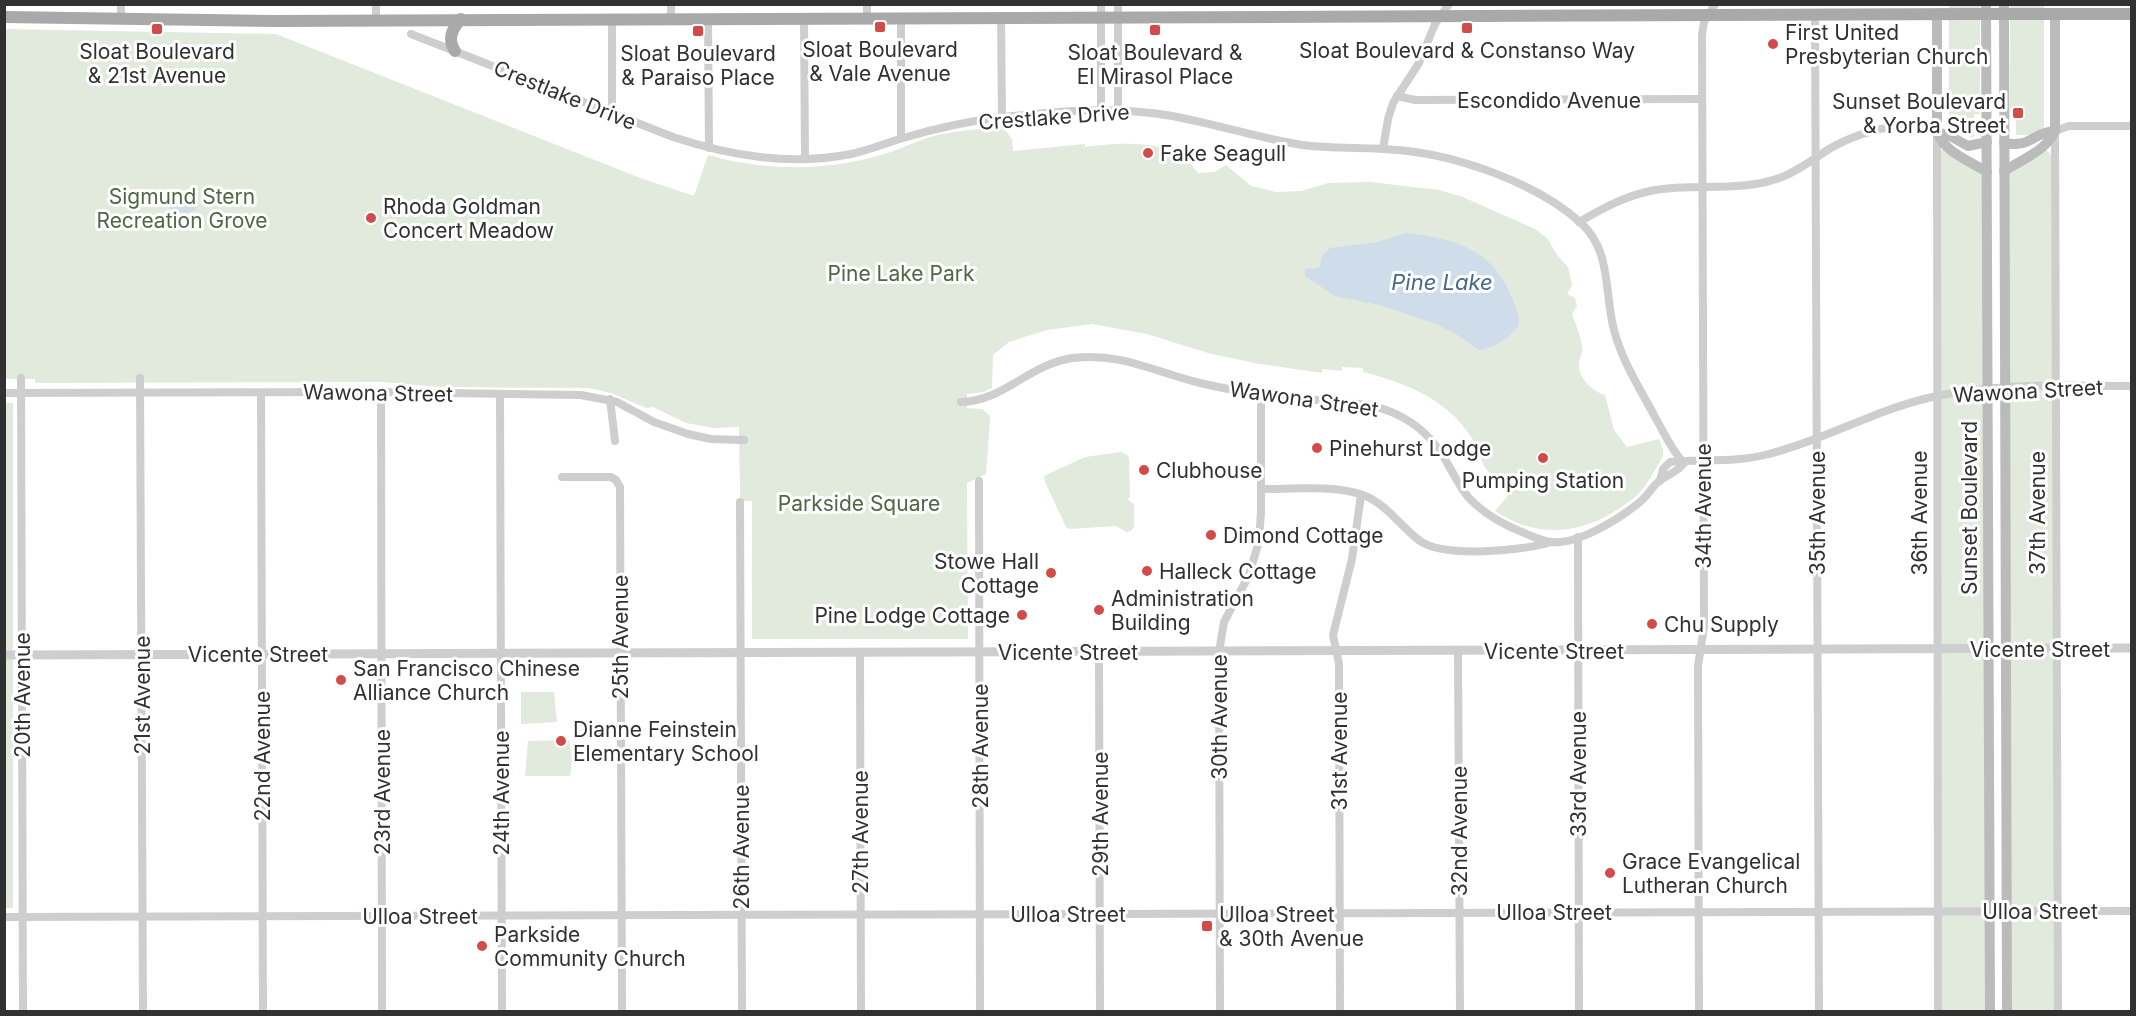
<svg xmlns="http://www.w3.org/2000/svg" width="2136" height="1016" font-family="Inter,sans-serif">
<style>
.green{fill:#e2e9dd}
.water{fill:#cfdce9}
.lines{fill:none;stroke-linecap:round;stroke-linejoin:round}
.minor{stroke:#cecece;stroke-width:8}
.tertiary{stroke:#cecece;stroke-width:9}
.secondary{stroke:#bbb;stroke-width:10}
.primary{stroke:#a9a9a9;stroke-width:12}
.primary-bridge{stroke:#a9a9a9;stroke-width:12}
.poi-dot{fill:#d14c49;stroke:#fff;stroke-width:2}
.labels{text-anchor:middle;dominant-baseline:central;stroke-width:6;stroke-linejoin:round;paint-order:stroke}
.poi-label{font-size:21px;fill:#313131;stroke:#fff;text-anchor:start}
.street-label{font-size:21px;fill:#313131;stroke:#fff}
.park-label{font-size:21px;fill:#506743;stroke:#fff}
.water-label{font-size:22px;font-style:italic;fill:#47698a;stroke:#fff}
</style>
<rect width="100%" height="100%" fill="#fff"/>
<g class="green">
<path d="M 1949,5 L 1980,5 L 1980,114 L 1974,114 L 1974,137 C 1964,137 1951,129 1949,119 Z"/>
<path d="M 2010,5 L 2044,5 L 2044,129 L 2030,135 L 2016,135 L 2016,111 L 2010,111 Z"/>
<path d="M 5,29 L 276,34 L 643,179 L 694,196 L 708,155 C 766,172 827,171 885,154 C 904,148 922,138 942,134 C 962,130 985,129 1006,126 L 1006,131 L 1012,139 L 1013,151 L 1085,144 L 1085,147 C 1115,143 1155,140 1181,156 C 1188,160 1193,167 1198,173 L 1214,172 L 1226,165 L 1251,186 L 1276,192 L 1301,191 L 1328,183 L 1370,182 L 1439,190 L 1463,197 L 1535,229 L 1547,238 L 1558,256 L 1568,267 L 1572,285 L 1567,294 L 1575,298 L 1577,306 L 1572,314 C 1576,324 1580,335 1582,346 C 1584,353 1579,357 1579,364 C 1578,379 1593,391 1605,395 L 1614,430 L 1627,447 L 1659,439 L 1663,450 L 1663,456 C 1656,467 1650,481 1641,491 C 1633,500 1622,507 1612,513 C 1573,536 1532,536 1495,511 L 1507,497 L 1507,489 C 1502,484 1491,475 1487,470 C 1481,463 1480,452 1476,445 C 1452,401 1409,384 1363,372 L 1363,368 L 1342,367 L 1342,371 L 1322,369 L 1322,373 L 1254,363 L 1208,353 L 1147,334 L 1092,324 L 1047,330 L 1009,342 L 993,355 L 992,388 L 984,392 L 967,394 L 967,408 L 982,409 L 989,415 L 990,420 L 986,474 L 967,483 L 968,639 L 752,639 L 752,501 L 740,501 L 739,427 L 714,428 L 686,423 L 653,407 L 646,408 L 611,393 L 589,388 L 440,387 L 382,382 L 35,383 L 35,379 L 5,379 Z"/>
<path d="M 2043,147 L 2055,157 L 2058,1011 L 2007,1011 L 2004,171 Z"/>
<path d="M 1944,150 L 1987,172 L 1990,1011 L 1938,1011 L 1937,151 Z"/>
<rect x="4" y="403" width="9" height="505"/>
<path d="M 1121,452 L 1127,455 L 1129,458 L 1130,496 L 1128,500 L 1134,504 L 1134,527 L 1131,531 L 1127,532 L 1116,526 L 1070,529 L 1066,527 L 1045,482 L 1044,476 L 1085,457 Z"/>
<path d="M 521,692 L 554,692 L 557,722 L 521,724 Z"/>
<path d="M 569,740 L 572,758 L 570,776 L 525,776 L 528,741 Z"/>
</g>
<g class="water">
<path d="M 184,197 L 190,199 L 197,206 L 195,210 L 185,213 L 170,209 L 168,203 L 172,198 Z"/>
<path d="M 1405,233 C 1452,238 1492,248 1511,296 C 1515,305 1519,314 1519,323 C 1513,337 1494,348 1479,350 L 1458,335 L 1436,324 L 1380,305 L 1335,296 L 1305,276 L 1305,269 L 1317,268 L 1320,266 L 1322,256 L 1330,248 L 1378,242 Z"/>
</g>
<g class="lines">
<g class="minor">
<path d="M 376,4 L 376,19"/>
<path d="M 671,4 L 671,18"/>
<path d="M 867,4 L 867,18"/>
<path d="M 1101,4 L 1101,111"/>
<path d="M 1118,4 L 1118,111"/>
<path d="M 1815,14 L 1819,1012"/>
<path d="M 1001,17 L 1002,118"/>
<path d="M 708,18 L 709,148"/>
<path d="M 804,18 L 805,159"/>
<path d="M 901,18 L 901,138"/>
<path d="M 121,19 L 121,4"/>
<path d="M 612,19 L 612,114"/>
<path d="M 411,34 L 673,137 C 730,156 791,166 851,154 C 869,150 886,143 903,138 C 936,128 970,121 1003,117 C 1059,111 1116,106 1172,116 C 1216,124 1258,138 1302,145 C 1334,149 1366,147 1398,150 C 1457,155 1537,183 1581,223 C 1612,251 1604,293 1614,330 C 1622,361 1640,389 1655,417 C 1664,432 1671,450 1684,463"/>
<path d="M 1397,96 L 1415,100 L 1702,99"/>
<path d="M 1383,149 L 1388,119 L 1393,103 L 1419,63 L 1435,24 L 1449,4"/>
<path d="M 1579,222 C 1603,208 1627,195 1655,190 C 1699,183 1739,193 1782,177 C 1800,170 1813,159 1829,149 C 1850,137 1874,129 1898,126 C 1913,124 1925,123 1937,132 L 1938,1012"/>
<path d="M 21,378 L 23,1012"/>
<path d="M 140,378 L 143,1012"/>
<path d="M 381,392 L 382,1012"/>
<path d="M 4,393 L 381,392 L 581,395 L 617,402 L 654,422 L 688,434 L 711,439 L 744,440"/>
<path d="M 261,393 L 263,1012"/>
<path d="M 500,394 L 502,1012"/>
<path d="M 610,399 L 615,441"/>
<path d="M 961,402 C 1004,401 1029,364 1073,358 C 1120,352 1155,372 1200,383 C 1238,392 1277,397 1316,400 C 1344,403 1371,402 1396,414 C 1415,423 1432,438 1443,456 C 1452,470 1458,485 1469,498 C 1484,514 1502,524 1522,532 C 1531,536 1542,541 1552,542 C 1578,545 1621,518 1641,501 C 1648,495 1652,487 1659,481 C 1668,474 1677,473 1684,463"/>
<path d="M 562,477 L 611,477 L 616,480 L 620,487 L 622,1012"/>
<path d="M 979,481 L 980,1012"/>
<path d="M 1660,481 L 1663,469 L 1670,462 C 1703,459 1736,463 1769,454 C 1824,440 1873,411 1928,398 C 1994,382 2064,386 2132,386"/>
<path d="M 1261,489 C 1292,489 1334,485 1363,495 C 1387,504 1400,526 1420,541 C 1444,558 1523,551 1551,542"/>
<path d="M 740,502 L 742,1012"/>
<path d="M 1578,537 L 1579,1012"/>
<path d="M 1458,651 L 1460,1012"/>
<path d="M 1099,652 L 1100,1012"/>
<path d="M 860,653 L 861,1012"/>
<path d="M 4,917 L 2132,911"/>
<path d="M 1220,1012 L 1219,652 L 1224,622 L 1249,575 L 1259,541 L 1261,512 L 1261,394"/>
<path d="M 1340,1012 L 1339,664 L 1333,635 L 1352,559 L 1361,495"/>
<path d="M 1699,1012 L 1698,666 L 1704,627 L 1702,35 L 1704,22 L 1715,4"/>
<path d="M 2058,1012 L 2055,131 L 2069,126 L 2132,126"/>
</g>
<path class="tertiary" d="M 4,655 L 2132,648"/>
<g class="secondary">
<path d="M 1986,4 L 1990,1012"/>
<path d="M 2004,4 L 2007,1012"/>
<path d="M 1937,14 L 1937,132 C 1944,152 1970,161 1987,172"/>
<path d="M 1937,132 L 1950,136 L 1968,146 L 1987,142"/>
<path d="M 2004,143 C 2032,148 2031,133 2055,131"/>
<path d="M 2004,171 C 2021,160 2046,151 2055,131 L 2055,14"/>
</g>
<g class="primary">
<path d="M 2041,14 L 2132,14"/>
<path d="M 4,17 L 275,21 L 1971,14"/>
<path d="M 455,51 C 447,39 452,29 461,19"/>
</g>
<path class="primary-bridge" d="M 1971,14 L 2041,14"/>
</g>
<g class="poi-dot">
<rect x="874" y="21" width="12" height="12" rx="3"/>
<rect x="1461" y="22" width="12" height="12" rx="3"/>
<rect x="151" y="23" width="12" height="12" rx="3"/>
<rect x="1149" y="24" width="12" height="12" rx="3"/>
<rect x="692" y="25" width="12" height="12" rx="3"/>
<circle cx="1773" cy="44" r="6"/>
<rect x="2012" y="107" width="12" height="12" rx="3"/>
<circle cx="1148" cy="153" r="6"/>
<circle cx="371" cy="218" r="6"/>
<circle cx="1317" cy="448" r="6"/>
<circle cx="1543" cy="458" r="6"/>
<circle cx="1144" cy="470" r="6"/>
<circle cx="1211" cy="535" r="6"/>
<circle cx="1147" cy="571" r="6"/>
<circle cx="1051" cy="573" r="6"/>
<circle cx="1099" cy="610" r="6"/>
<circle cx="1022" cy="615" r="6"/>
<circle cx="1652" cy="624" r="6"/>
<circle cx="341" cy="680" r="6"/>
<circle cx="561" cy="741" r="6"/>
<circle cx="1610" cy="873" r="6"/>
<rect x="1201" y="920" width="12" height="12" rx="3"/>
<circle cx="482" cy="946" r="6"/>
</g>
<g class="labels">
<g class="poi-label">
<text x="1785" y="32">First United<tspan x="1785" dy="24">Presbyterian Church</tspan></text>
<text x="880" y="49" text-anchor="middle">Sloat Boulevard<tspan x="880" dy="24">&amp; Vale Avenue</tspan></text>
<text x="1467" y="50" text-anchor="middle">Sloat Boulevard &amp; Constanso Way</text>
<text x="157" y="51" text-anchor="middle">Sloat Boulevard<tspan x="157" dy="24">&amp; 21st Avenue</tspan></text>
<text x="1155" y="52" text-anchor="middle">Sloat Boulevard &amp;<tspan x="1155" dy="24">El Mirasol Place</tspan></text>
<text x="698" y="53" text-anchor="middle">Sloat Boulevard<tspan x="698" dy="24">&amp; Paraiso Place</tspan></text>
<text x="2006" y="101" text-anchor="end">Sunset Boulevard<tspan x="2006" dy="24">&amp; Yorba Street</tspan></text>
<text x="1160" y="153">Fake Seagull</text>
<text x="383" y="206">Rhoda Goldman<tspan x="383" dy="24">Concert Meadow</tspan></text>
<text x="1329" y="448">Pinehurst Lodge</text>
<text x="1156" y="470">Clubhouse</text>
<text x="1543" y="480" text-anchor="middle">Pumping Station</text>
<text x="1223" y="535">Dimond Cottage</text>
<text x="1039" y="561" text-anchor="end">Stowe Hall<tspan x="1039" dy="24">Cottage</tspan></text>
<text x="1159" y="571">Halleck Cottage</text>
<text x="1111" y="598">Administration<tspan x="1111" dy="24">Building</tspan></text>
<text x="1010" y="615" text-anchor="end">Pine Lodge Cottage</text>
<text x="1664" y="624">Chu Supply</text>
<text x="353" y="668">San Francisco Chinese<tspan x="353" dy="24">Alliance Church</tspan></text>
<text x="573" y="729">Dianne Feinstein<tspan x="573" dy="24">Elementary School</tspan></text>
<text x="1622" y="861">Grace Evangelical<tspan x="1622" dy="24">Lutheran Church</tspan></text>
<text x="1219" y="914">Ulloa Street<tspan x="1219" dy="24">&amp; 30th Avenue</tspan></text>
<text x="494" y="934">Parkside<tspan x="494" dy="24">Community Church</tspan></text>
</g>
<g class="street-label">
<text transform="translate(565 95) rotate(22)">Crestlake Drive</text>
<text x="1549" y="100">Escondido Avenue</text>
<text transform="translate(1054 117) rotate(-4)">Crestlake Drive</text>
<text transform="translate(2028 391) rotate(-3)">Wawona Street</text>
<text transform="translate(378 393) rotate(1)">Wawona Street</text>
<text transform="translate(1304 399) rotate(8)">Wawona Street</text>
<text transform="translate(1703 506) rotate(-90)">34th Avenue</text>
<text transform="translate(1969 508) rotate(-90)">Sunset Boulevard</text>
<text transform="translate(1817 513) rotate(-90)">35th Avenue</text>
<text transform="translate(1919 513) rotate(-90)">36th Avenue</text>
<text transform="translate(2037 513) rotate(-90)">37th Avenue</text>
<text transform="translate(620 637) rotate(-90)">25th Avenue</text>
<text x="2040" y="649">Vicente Street</text>
<text x="1554" y="651">Vicente Street</text>
<text x="1068" y="652">Vicente Street</text>
<text x="258" y="654">Vicente Street</text>
<text transform="translate(22 695) rotate(-90)">20th Avenue</text>
<text transform="translate(142 695) rotate(-90)">21st Avenue</text>
<text transform="translate(1219 717) rotate(-90)">30th Avenue</text>
<text transform="translate(980 746) rotate(-90)">28th Avenue</text>
<text transform="translate(1339 751) rotate(-90)">31st Avenue</text>
<text transform="translate(262 756) rotate(-90)">22nd Avenue</text>
<text transform="translate(1578 774) rotate(-90)">33rd Avenue</text>
<text transform="translate(382 792) rotate(-90)">23rd Avenue</text>
<text transform="translate(501 793) rotate(-90)">24th Avenue</text>
<text transform="translate(1100 814) rotate(-90)">29th Avenue</text>
<text transform="translate(1459 831) rotate(-90)">32nd Avenue</text>
<text transform="translate(860 832) rotate(-90)">27th Avenue</text>
<text transform="translate(741 847) rotate(-90)">26th Avenue</text>
<text x="2040" y="911">Ulloa Street</text>
<text x="1554" y="912">Ulloa Street</text>
<text x="1068" y="914">Ulloa Street</text>
<text x="420" y="916">Ulloa Street</text>
</g>
<g class="park-label">
<text x="182" y="196">Sigmund Stern<tspan x="182" dy="24">Recreation Grove</tspan></text>
<text x="901" y="273">Pine Lake Park</text>
<text x="859" y="503">Parkside Square</text>
</g>
<g class="water-label">
<text x="1442" y="282">Pine Lake</text>
</g>
</g>
<rect width="2136" height="1016" fill="none" stroke="#313131" stroke-width="12"/>
</svg>
